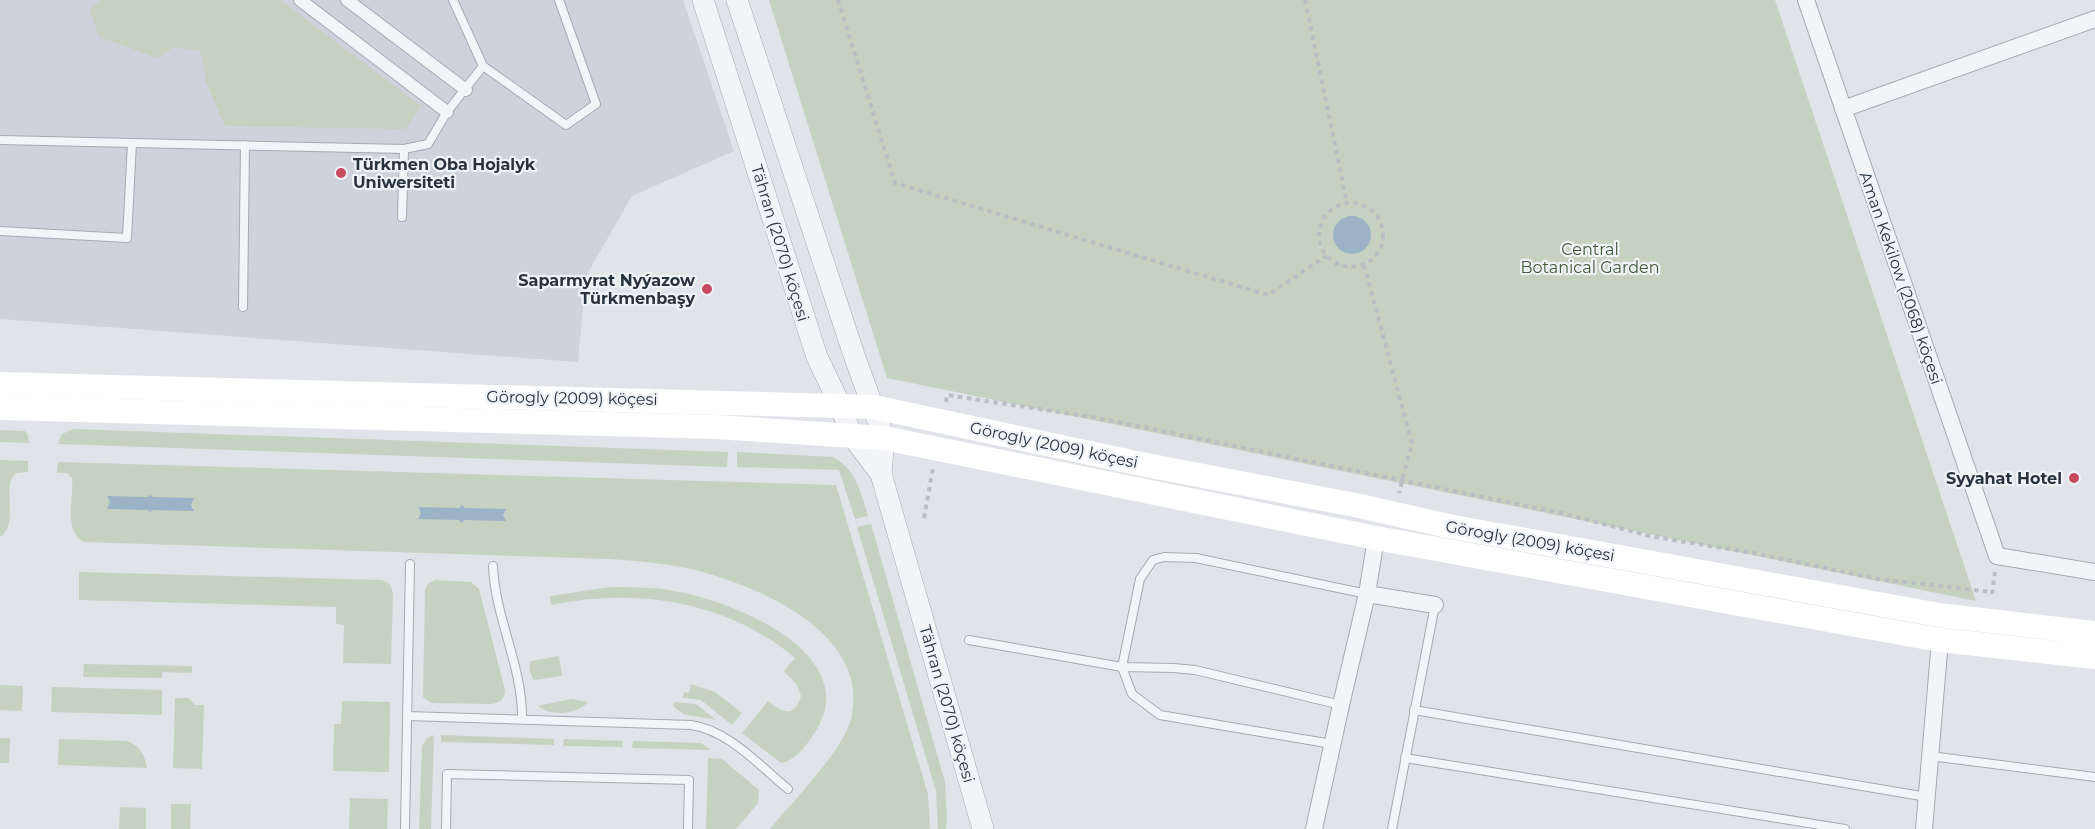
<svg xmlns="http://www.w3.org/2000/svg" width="2095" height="829" font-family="Montserrat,sans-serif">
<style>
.built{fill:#ced2da}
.green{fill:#c6d2c1}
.water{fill:#9cb2c7}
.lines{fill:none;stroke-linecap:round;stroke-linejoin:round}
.service-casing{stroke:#a5aab2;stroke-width:10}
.pedestrian-casing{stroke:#a5aab2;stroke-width:14}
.minor-casing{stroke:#a5aab2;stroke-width:18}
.tertiary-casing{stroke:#a5aab2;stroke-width:22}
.path{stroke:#babec3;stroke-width:4;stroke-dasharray:4.5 4.5;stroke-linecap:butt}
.service{stroke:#f2f4f7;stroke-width:8}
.pedestrian{stroke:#f2f4f7;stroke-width:12}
.minor{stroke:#f2f4f7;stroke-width:16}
.tertiary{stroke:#f2f4f7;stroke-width:21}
.secondary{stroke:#fff;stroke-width:24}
.poi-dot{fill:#c84a61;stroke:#eff2f6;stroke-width:2}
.labels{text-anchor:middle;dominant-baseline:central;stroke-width:4.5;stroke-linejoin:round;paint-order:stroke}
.poi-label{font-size:16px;font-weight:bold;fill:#29323f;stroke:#eff2f6;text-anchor:end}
.street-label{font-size:16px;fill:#29323f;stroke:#eff2f6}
.park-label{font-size:16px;fill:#3f5a37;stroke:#eff2f6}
</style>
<rect width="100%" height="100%" fill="#e0e3e8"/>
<path class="built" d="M 0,0 L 683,0 L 734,151 L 632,196 L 586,276 L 578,362 L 0,319 Z"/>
<g class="green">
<path d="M 100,0 L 280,0 L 421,106 L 405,129 L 225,126 L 206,82 L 203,60 L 199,50 L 173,47 L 158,58 L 99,37 L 90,11 Z"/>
<path d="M 769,0 L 1775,0 L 1976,601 L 887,378 Z"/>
<path d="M 73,429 L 728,452 L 727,467 L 58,444 L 62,434 Z"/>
<path d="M 0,430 L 25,431 L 28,435 L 29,443 L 0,442 Z"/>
<path d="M 737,452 L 833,457 C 856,469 861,493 868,516 L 855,519 L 839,470 L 737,467 Z"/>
<path d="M 0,460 L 28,461 L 28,472 L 16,473 C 0,488 21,522 0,537 Z"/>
<path d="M 58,462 L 836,485 L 928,794 L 930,829 L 770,829 C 792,802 843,751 851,719 C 872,632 756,585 691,569 C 664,563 636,561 609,559 L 84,542 C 63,531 74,498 72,478 L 67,473 L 57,473 Z"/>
<path d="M 871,524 L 945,782 L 947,813 L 946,829 L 938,829 L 936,791 L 857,527 Z"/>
<path d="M 79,572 L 382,580 L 390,584 L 393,593 L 391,664 L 343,663 L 344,625 L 336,624 L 336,607 L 79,600 Z"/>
<path d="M 435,580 L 471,582 L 479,589 L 505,690 C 505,699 500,703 491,704 L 431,703 L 423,697 L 425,590 L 428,584 Z"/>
<path d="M 610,587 C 633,587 656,587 679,592 C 735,602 861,654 817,729 C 809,742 796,761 781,763 L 742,733 L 768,701 C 782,712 794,719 801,696 L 797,685 L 784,671 L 795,658 C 728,601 636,587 551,605 L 550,596 Z"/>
<path d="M 559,656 L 562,676 L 534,680 C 530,675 528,666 531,661 Z"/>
<path d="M 84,664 L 192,666 L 192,673 L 162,672 L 162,678 L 83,677 Z"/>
<path d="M 691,684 L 715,692 L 742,713 L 732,725 L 701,700 L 683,698 L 684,692 L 689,693 Z"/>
<path d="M 0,685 L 23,686 L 22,711 L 0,710 Z"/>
<path d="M 52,687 L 162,690 L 162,715 L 51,712 Z"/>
<path d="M 175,698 L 189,698 L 195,705 L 204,705 L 202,769 L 173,768 Z"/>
<path d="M 571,699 L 588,702 C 577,714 552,717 538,706 Z"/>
<path d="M 342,701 L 390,702 L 389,772 L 333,771 L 334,724 L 341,724 Z"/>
<path d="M 674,702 L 696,704 L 716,720 L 683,714 L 673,706 Z"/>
<path d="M 434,735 L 431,829 L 419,829 L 422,746 L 427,738 Z"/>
<path d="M 441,735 L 554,739 L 554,745 L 441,742 Z"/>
<path d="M 0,738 L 10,738 L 9,763 L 0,763 Z"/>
<path d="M 59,739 L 127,741 C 140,746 145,755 147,768 L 58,765 Z"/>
<path d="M 564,739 L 623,741 L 622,747 L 563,746 Z"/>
<path d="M 633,741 L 701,743 L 711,750 L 632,748 Z"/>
<path d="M 708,758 L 722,759 L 759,790 L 758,803 L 736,829 L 706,829 Z"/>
<path d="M 350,798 L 388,799 L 387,829 L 349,829 Z"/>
<path d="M 171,804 L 191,804 L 190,829 L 171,829 Z"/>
<path d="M 120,807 L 146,808 L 146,829 L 119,829 Z"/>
</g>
<g class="water">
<circle cx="1352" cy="235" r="19"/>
<path d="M 151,495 L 153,497 L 194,498 L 191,505 L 194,511 L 153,510 L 150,512 L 148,510 L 107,509 L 110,502 L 107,496 L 148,497 Z"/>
<path d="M 462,505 L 465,508 L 506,509 L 503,515 L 506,521 L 464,520 L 462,523 L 459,520 L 418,519 L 421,513 L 418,507 L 459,508 Z"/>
</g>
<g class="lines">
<g class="service-casing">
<g id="service">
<path d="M 483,66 L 566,125 L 596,104 L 559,0"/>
<path d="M 0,140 L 404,149 L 428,144 L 447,112 L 483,66 L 453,0"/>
<path d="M 402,217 L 404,149"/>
<path d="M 0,231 L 127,238 L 132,143"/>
<path d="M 243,307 L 245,145"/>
<path d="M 493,566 C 495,618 523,667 522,719"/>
<path d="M 969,640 L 1122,667 L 1174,668 L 1195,670 L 1341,705"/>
<path d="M 1414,710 L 1927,797"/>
<path d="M 407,716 L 691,725 C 728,730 760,766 788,789"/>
<path d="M 1332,744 L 1160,715 L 1132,694 L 1122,667 L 1140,579 L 1153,560 L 1164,557 L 1196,558 L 1367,594"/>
<path d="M 1930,756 L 2095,777"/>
<path d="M 1405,758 L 1845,829"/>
<path d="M 405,829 L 410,564"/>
<path d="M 446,829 L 447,774 L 689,780 L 688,829"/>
<path d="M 1392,829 L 1435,605"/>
</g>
</g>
<g class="pedestrian-casing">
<g id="pedestrian">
<path d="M 300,0 L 447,112"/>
<path d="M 347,0 L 466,90"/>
</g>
</g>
<g class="minor-casing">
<g id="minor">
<path d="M 1806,0 L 1997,556 L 2095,572"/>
<path d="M 1843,109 L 2095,19"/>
<path d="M 1367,594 L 1435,605"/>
<path d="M 1314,829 L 1341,705 L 1367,594 L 1376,538"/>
<path d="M 1924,829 L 1940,640"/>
</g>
</g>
<g class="tertiary-casing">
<g id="tertiary">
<path d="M 703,0 L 817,357 L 840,405 L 852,436 L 881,474"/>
<path d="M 737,0 L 854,355 L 884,438 L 881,474 L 983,829"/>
</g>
</g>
<g class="path">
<path d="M 838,0 L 895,183 L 1268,295 L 1326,256"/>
<path d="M 1305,0 L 1347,203"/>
<circle cx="1351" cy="235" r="32"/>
<path d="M 1364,265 L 1412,443 L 1399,493"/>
<path d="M 946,402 L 947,395 L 1098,418 L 1561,513 L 1650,536 L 1758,554 L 1878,579 L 1992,592"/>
<path d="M 924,518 L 933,468"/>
<path d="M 1992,594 L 1995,572"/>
</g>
<use href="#service" class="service"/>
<use href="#pedestrian" class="pedestrian"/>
<use href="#minor" class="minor"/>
<use href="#tertiary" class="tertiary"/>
<g class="secondary">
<path d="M 0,384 L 874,407 L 1141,464 L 1355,505 L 1448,526 L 1939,615 L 2095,633"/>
<path d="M 0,408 L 716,427 L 884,438 L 1376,538 L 1867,627 L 1940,640 L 2095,657"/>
</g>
</g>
<g class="poi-dot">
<circle cx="341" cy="173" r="6"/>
<circle cx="707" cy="289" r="6"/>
<circle cx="2074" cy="478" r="6"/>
</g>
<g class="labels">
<g class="poi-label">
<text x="353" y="164" text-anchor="start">Türkmen Oba Hojalyk<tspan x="353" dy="18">Uniwersiteti</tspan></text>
<text x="695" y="280">Saparmyrat Nyýazow<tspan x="695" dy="18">Türkmenbaşy</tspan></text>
<text x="2062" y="478">Syyahat Hotel</text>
</g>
<g class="street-label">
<text transform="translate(780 243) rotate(73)">Tähran (2070) köçesi</text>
<text transform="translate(1901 278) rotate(71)">Aman Kekilow (2068) köçesi</text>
<text transform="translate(572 398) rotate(1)">Görogly (2009) köçesi</text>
<text transform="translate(1054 445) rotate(12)">Görogly (2009) köçesi</text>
<text transform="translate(1530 541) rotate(10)">Görogly (2009) köçesi</text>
<text transform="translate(947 704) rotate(74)">Tähran (2070) köçesi</text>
</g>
<g class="park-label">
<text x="1590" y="249">Central<tspan x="1590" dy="18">Botanical Garden</tspan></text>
</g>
</g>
</svg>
